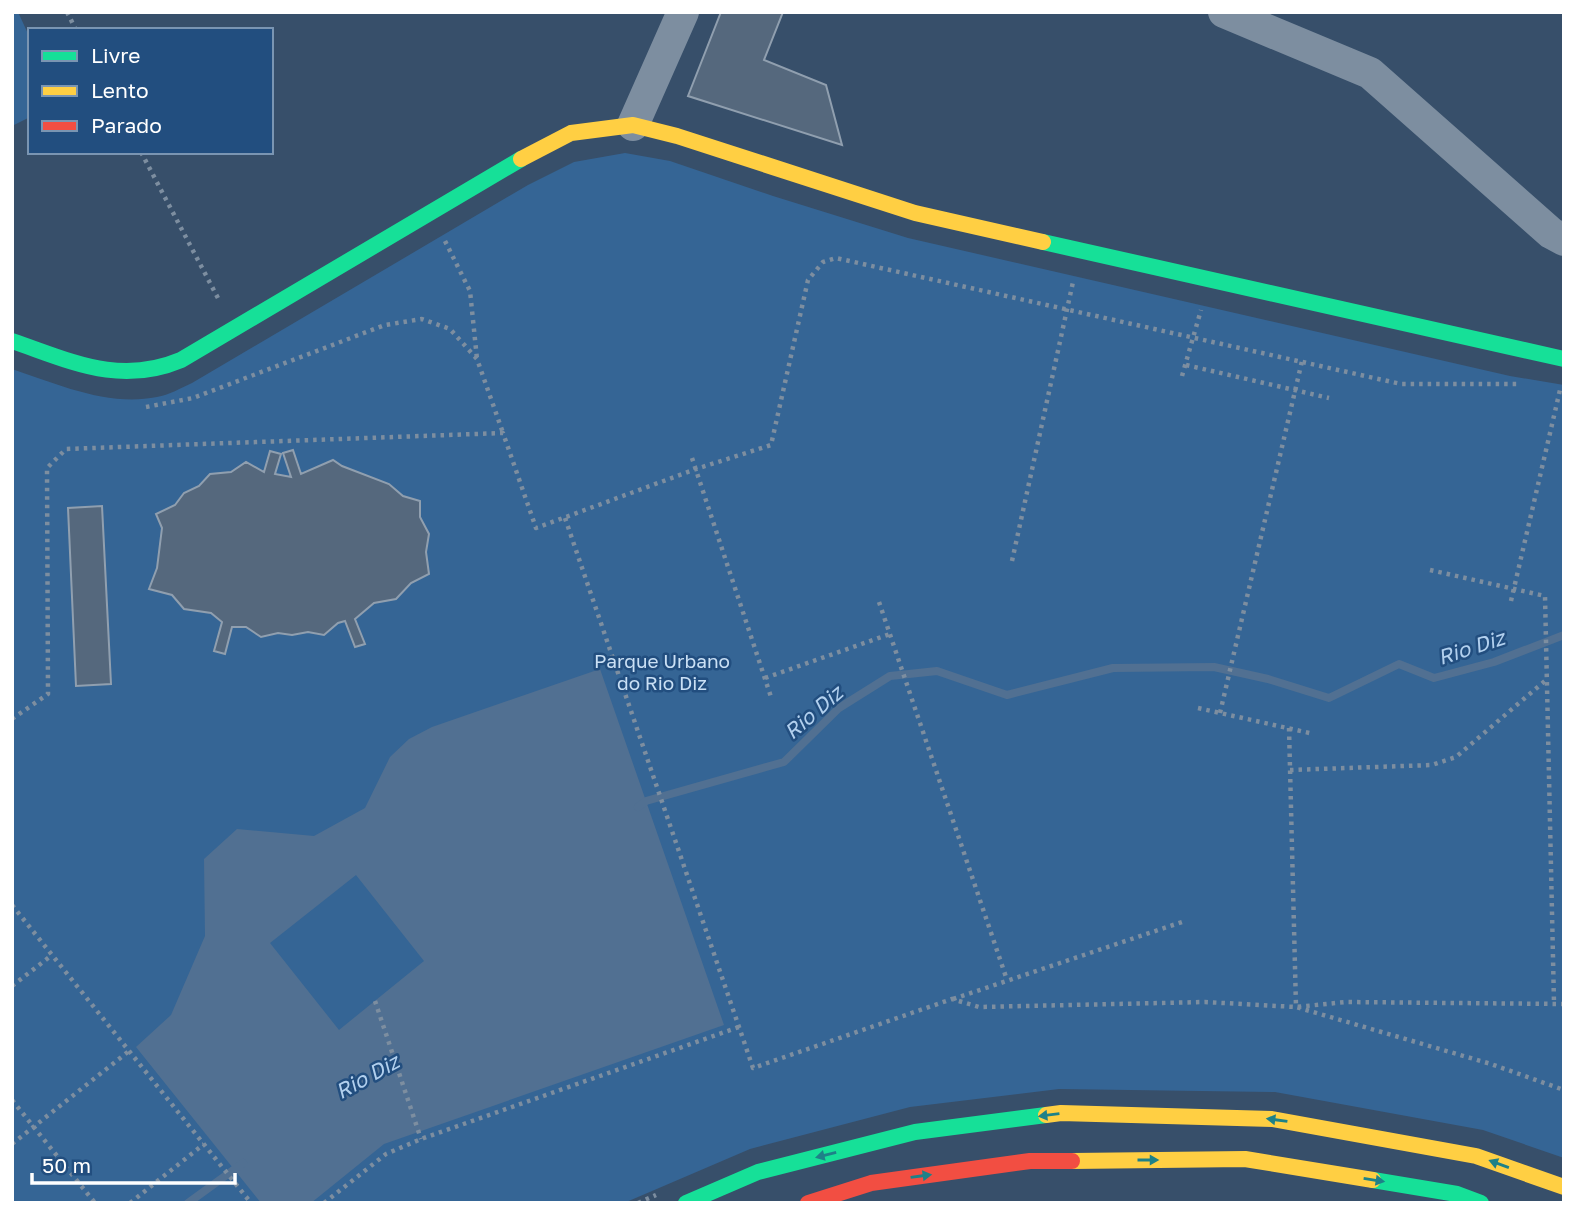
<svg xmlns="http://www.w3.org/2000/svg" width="1576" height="1215" font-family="'Golos Text',sans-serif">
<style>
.green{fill:#356595}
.water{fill:#517092;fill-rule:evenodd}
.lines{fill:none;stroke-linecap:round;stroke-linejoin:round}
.stream{stroke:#517092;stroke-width:8}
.building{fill:#55687d;stroke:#909faf;stroke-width:2}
.path{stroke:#7d8ea0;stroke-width:4.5;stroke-dasharray:3.5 5;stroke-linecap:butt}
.street{stroke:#7d8ea0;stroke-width:32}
.fast{stroke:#16e098;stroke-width:16}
.slow{stroke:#ffcf43;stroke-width:16}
.jam{stroke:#f24e42;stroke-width:16}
.oneway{fill:#1e8188}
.labels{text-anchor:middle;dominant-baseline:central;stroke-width:5;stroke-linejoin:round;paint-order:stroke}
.park-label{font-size:19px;fill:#cae0f5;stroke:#224e7f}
.water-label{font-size:21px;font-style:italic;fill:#b2d0ee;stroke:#224e7f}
</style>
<rect width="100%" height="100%" fill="#374f6a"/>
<g class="green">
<path d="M 12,12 L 18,12 L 30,38 L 30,117 L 12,126 Z"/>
<path d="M 625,153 L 670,161 L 773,196 L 908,238 L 1510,376 L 1564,385 L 1564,1158 L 1483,1130 L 1275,1092 L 1059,1089 L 910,1107 L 750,1149 L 624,1203 L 12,1203 L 12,369 C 57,384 108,407 157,397 C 169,395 181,388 192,383 L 528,185 L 574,162 Z"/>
</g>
<path class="water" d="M 600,669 L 724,1025 L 384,1144 L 311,1203 L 261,1203 L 136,1047 L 171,1015 L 205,936 L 204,859 L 237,829 L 314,836 L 365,808 L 390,757 L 409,739 L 432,727 ZM 356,875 L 424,961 L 339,1030 L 270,943 Z"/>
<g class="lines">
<g class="stream">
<path d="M 638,807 L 646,801 L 784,762 L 839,708 L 890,676 L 937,671 L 1007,695 L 1113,668 L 1214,667 L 1268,679 L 1329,698 L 1399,664 L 1434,678 L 1494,662 L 1564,635"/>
<path d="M 188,1203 L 243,1163"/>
</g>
</g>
<g class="building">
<path d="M 721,12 L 783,12 L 764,60 L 826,85 L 842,145 L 688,96 Z"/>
<path d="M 293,450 L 301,474 L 333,460 L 342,466 L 389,484 L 403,496 L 420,501 L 420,517 L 429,534 L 426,552 L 429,574 L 411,583 L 396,599 L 374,603 L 355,619 L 365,644 L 355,647 L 345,621 L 338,623 L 324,635 L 308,632 L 292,635 L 278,633 L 261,637 L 246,627 L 232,627 L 225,654 L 214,651 L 222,622 L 211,613 L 184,609 L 172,595 L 149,589 L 157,568 L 162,528 L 156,514 L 175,505 L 184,493 L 199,486 L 210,474 L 231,472 L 246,462 L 264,472 L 270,451 L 281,454 L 275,474 L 291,477 L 283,453 Z"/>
<path d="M 102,506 L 111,684 L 76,686 L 68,508 Z"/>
</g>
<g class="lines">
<g class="path">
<path d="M 67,12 L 76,30"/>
<path d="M 141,152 L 219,300"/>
<path d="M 445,241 L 470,291 L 477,359"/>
<path d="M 1186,365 L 1329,398"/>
<path d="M 1182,376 L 1201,310"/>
<path d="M 146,407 L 193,398 L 385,325 L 422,319 L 450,329 L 477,359 L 503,433"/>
<path d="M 692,458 L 772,700"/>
<path d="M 565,518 L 753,1068 L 952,999 L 979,1007 L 1205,1002 L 1296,1007 L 1346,1002 L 1564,1004"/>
<path d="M 1012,561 L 1073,282"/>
<path d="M 1430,570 L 1545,596 L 1554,1003"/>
<path d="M 1511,601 L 1560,390"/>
<path d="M 879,602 L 1007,980"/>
<path d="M 765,678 L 890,634"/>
<path d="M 1198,708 L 1314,734"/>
<path d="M 1220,713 L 1302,361"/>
<path d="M 12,719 L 48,694 L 47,468 L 66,449 L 503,433 L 536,528 L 696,469 L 771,445 L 808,280 L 823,262 L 836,258 L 1401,384 L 1520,384"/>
<path d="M 1289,728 L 1296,1007 L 1491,1064 L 1564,1090"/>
<path d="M 1290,770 L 1432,765 L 1456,757 L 1546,680"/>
<path d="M 12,905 L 251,1203"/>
<path d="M 12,986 L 52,955"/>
<path d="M 953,999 L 1185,921"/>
<path d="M 375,1001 L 421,1139"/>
<path d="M 12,1100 L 95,1203"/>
<path d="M 12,1144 L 129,1051"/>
<path d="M 130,1203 L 204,1144"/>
<path d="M 324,1203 L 386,1154 L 421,1139 L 739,1027"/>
<path d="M 638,1203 L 656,1195"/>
</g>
<g class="street">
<path d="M 1224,12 L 1370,73 L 1551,233 L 1564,240"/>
<path d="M 633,125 L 683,12"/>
</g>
<g class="fast">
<path d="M 1043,242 L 1564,359"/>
<path d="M 12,341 C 71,361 119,386 181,360 L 521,159"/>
<path d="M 1373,1180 L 1457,1194 L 1481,1203"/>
<path d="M 686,1203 L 758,1172 L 915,1132 L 1046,1115"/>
</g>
<g class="slow">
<path d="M 521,159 L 571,133 L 633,125 L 677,136 L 915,213 L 1043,242"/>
<path d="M 1046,1115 L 1061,1113 L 1272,1119 L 1476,1156 L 1564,1187"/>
<path d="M 1072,1161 L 1245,1159 L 1373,1180"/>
</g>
<path class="jam" d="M 808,1203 L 871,1183 L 1030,1161 L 1072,1161"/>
</g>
<defs><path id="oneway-solid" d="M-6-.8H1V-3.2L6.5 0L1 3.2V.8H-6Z" transform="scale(1.75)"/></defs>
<g class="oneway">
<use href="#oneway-solid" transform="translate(1049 1115) rotate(173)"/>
<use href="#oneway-solid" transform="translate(1277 1120) rotate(-172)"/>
<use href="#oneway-solid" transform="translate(826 1155) rotate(166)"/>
<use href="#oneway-solid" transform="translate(1148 1160)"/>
<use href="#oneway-solid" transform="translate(1499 1164) rotate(-160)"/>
<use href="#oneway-solid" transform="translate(921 1176) rotate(-8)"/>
<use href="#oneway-solid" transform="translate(1374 1180) rotate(9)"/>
</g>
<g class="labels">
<g class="park-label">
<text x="662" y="660">Parque Urbano<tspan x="662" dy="22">do Rio Diz</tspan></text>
</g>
<g class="water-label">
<text transform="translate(1471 647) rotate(-18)">Rio Diz</text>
<text transform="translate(813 712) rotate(-41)">Rio Diz</text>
<text transform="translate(367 1076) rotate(-29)">Rio Diz</text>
</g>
</g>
<rect width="1576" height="1215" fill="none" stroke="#ffffff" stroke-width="28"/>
<rect x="28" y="28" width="245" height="126" fill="#224e7f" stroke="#7a95b2" stroke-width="2"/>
<rect x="42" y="51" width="35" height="10" fill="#16e098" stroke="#7a95b2" stroke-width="2"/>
<text x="91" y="63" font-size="21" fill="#ffffff">Livre</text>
<rect x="42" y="86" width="35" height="10" fill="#ffcf43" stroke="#7a95b2" stroke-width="2"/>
<text x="91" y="98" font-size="21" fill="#ffffff">Lento</text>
<rect x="42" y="121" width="35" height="10" fill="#f24e42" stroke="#7a95b2" stroke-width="2"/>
<text x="91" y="133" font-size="21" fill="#ffffff">Parado</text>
<path d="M32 1173v10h203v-10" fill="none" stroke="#ffffff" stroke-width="3.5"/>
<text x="42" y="1173" font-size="21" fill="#ffffff" stroke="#224e7f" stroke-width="5" paint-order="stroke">50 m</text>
</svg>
